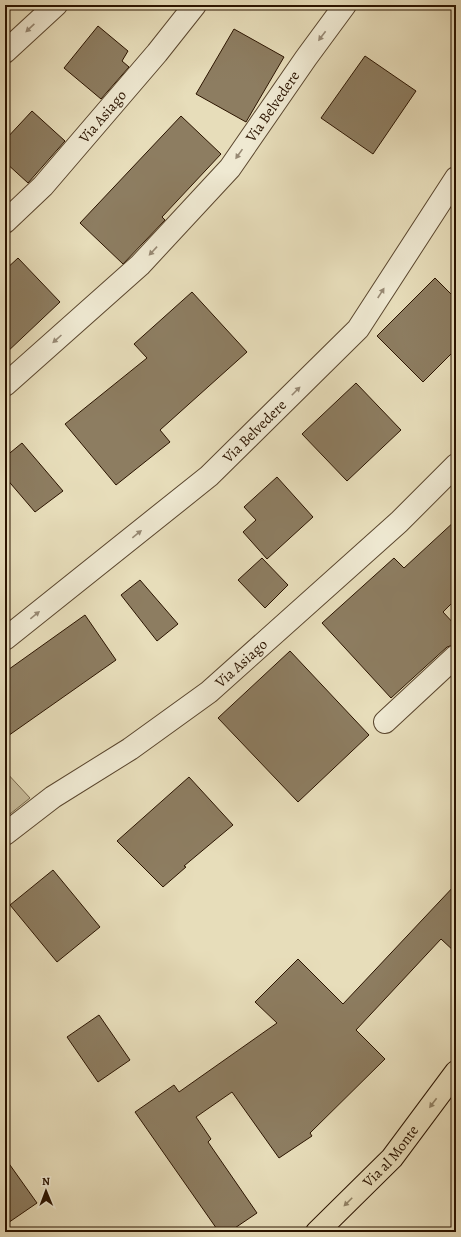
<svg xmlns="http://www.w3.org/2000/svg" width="461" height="1237" font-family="Alegreya,serif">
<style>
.green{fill:#c7bb9a;stroke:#79684d}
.building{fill:#8d7d61;stroke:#2b1400}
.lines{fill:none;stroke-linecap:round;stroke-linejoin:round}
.minor-casing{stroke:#5a462e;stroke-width:24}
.major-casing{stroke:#2b1400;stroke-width:24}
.minor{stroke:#efe9d2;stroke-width:22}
.major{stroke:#e7ddba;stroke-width:22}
.oneway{fill:#978974}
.oneway2{fill:#928366}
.labels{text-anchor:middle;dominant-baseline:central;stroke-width:3.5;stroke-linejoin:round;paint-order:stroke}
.street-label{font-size:15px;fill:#2b1400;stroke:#efe9d2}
</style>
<rect width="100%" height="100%" fill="#e7ddba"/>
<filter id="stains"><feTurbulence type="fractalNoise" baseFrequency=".005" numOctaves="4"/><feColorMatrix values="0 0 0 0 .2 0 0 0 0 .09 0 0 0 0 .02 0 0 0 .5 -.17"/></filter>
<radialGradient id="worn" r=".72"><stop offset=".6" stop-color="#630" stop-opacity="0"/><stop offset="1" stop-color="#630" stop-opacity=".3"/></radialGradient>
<path class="green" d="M 5,771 L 30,798 L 5,818 Z"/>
<g class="building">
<path d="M 98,26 L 128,51 L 122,61 L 129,67 L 101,99 L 64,68 Z"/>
<path d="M 234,29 L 284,57 L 246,122 L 196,94 Z"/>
<path d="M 365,56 L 416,91 L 373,154 L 321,118 Z"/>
<path d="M 32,111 L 65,141 L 28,183 L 5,162 L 5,140 Z"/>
<path d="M 181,116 L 221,154 L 162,217 L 165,220 L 123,264 L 80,223 Z"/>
<path d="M 18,258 L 60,302 L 5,354 L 5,270 Z"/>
<path d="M 435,278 L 456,299 L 456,349 L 423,382 L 377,336 Z"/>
<path d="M 192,292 L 247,352 L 160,430 L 170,442 L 116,485 L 65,424 L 147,358 L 134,344 Z"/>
<path d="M 356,383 L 401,430 L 347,481 L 302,434 Z"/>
<path d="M 22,443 L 63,491 L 35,512 L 5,477 L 5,457 Z"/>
<path d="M 277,477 L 313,517 L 267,559 L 243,532 L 256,520 L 244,507 Z"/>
<path d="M 456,520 L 456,599 L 443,612 L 456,626 L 456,644 L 447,647 L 391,698 L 322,623 L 394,558 L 404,568 Z"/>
<path d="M 262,558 L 288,585 L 265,608 L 238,580 Z"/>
<path d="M 140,580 L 178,624 L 157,641 L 121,595 Z"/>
<path d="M 85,615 L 116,660 L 5,738 L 5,672 Z"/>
<path d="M 290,651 L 369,735 L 298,802 L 218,718 Z"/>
<path d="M 189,777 L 233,825 L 184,866 L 186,867 L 163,887 L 117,841 Z"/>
<path d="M 53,870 L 100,927 L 57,962 L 10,905 Z"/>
<path d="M 456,884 L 456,953 L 441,939 L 356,1030 L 385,1059 L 310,1133 L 312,1136 L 279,1158 L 232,1092 L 196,1117 L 211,1139 L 208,1142 L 257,1213 L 229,1232 L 219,1232 L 135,1112 L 174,1085 L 179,1092 L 277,1023 L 255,1002 L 298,959 L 343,1004 Z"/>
<path d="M 99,1015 L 130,1060 L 98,1082 L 67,1037 Z"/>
<path d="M 5,1158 L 37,1203 L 5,1225 Z"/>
</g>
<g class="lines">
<g class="minor-casing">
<g id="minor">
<path d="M 5,52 L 56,5"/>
<path id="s1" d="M 5,222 L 43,186 L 157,53 L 195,5"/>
<path id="s2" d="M 5,385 L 140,265 L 230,168 L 306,58 L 345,5"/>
<path id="s3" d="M 5,639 L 209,476 L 358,329 L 456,178"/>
<path d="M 385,722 L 456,656"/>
<path id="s4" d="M 5,834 L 53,797 L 130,749 L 209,692 L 399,522 L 456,465"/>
</g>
</g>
<g class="major-casing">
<g id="major">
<path id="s5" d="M 317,1232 L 392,1158 L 456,1072"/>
</g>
</g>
<use href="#minor" class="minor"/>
<use href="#major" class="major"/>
</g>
<defs><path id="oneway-solid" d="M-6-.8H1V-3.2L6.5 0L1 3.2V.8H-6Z"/></defs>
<g class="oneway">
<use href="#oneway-solid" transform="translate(30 28) rotate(137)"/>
<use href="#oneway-solid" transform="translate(322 36) rotate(127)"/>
<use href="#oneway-solid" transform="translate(239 154) rotate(125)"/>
<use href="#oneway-solid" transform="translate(153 251) rotate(133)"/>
<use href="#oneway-solid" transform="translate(381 293) rotate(-57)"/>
<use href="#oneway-solid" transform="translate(57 339) rotate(138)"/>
<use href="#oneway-solid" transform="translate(296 391) rotate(-45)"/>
<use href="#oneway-solid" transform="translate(137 534) rotate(-39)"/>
<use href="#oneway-solid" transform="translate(35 615) rotate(-39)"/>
</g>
<g class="oneway2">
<use href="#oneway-solid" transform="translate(433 1103) rotate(127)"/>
<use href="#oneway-solid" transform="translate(348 1202) rotate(135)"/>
</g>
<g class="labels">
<g class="street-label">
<text stroke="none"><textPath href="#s2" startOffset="388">Via Belvedere</textPath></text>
<text stroke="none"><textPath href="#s1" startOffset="144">Via Asiago</textPath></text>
<text stroke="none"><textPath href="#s3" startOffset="325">Via Belvedere</textPath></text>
<text stroke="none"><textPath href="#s4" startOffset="292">Via Asiago</textPath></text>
<text stroke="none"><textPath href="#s5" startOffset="106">Via al Monte</textPath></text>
</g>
</g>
<rect width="461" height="1237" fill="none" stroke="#e7ddba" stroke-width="20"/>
<rect x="6" y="6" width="449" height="1225" fill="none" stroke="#2b1400" stroke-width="2"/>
<rect x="10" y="10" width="441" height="1217" fill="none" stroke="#2b1400"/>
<g transform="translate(46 1191) rotate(359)" stroke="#efe9d2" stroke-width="3" paint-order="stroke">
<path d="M0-3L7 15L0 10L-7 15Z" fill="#2b1400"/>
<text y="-6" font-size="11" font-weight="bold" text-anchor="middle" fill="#2b1400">N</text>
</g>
<rect width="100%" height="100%" filter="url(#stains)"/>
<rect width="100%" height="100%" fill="url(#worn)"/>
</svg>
